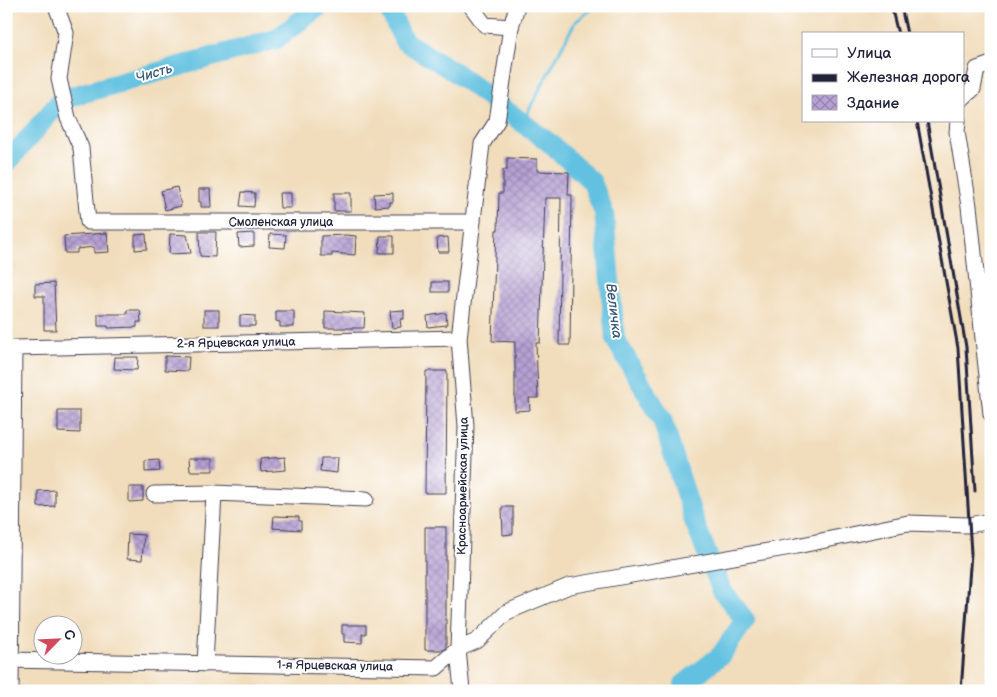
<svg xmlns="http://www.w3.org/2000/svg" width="997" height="697" font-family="'Balsamiq Sans',sans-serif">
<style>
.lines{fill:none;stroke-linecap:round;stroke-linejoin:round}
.stream{stroke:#62c1e0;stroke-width:3}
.river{stroke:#62c1e0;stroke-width:20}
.building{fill:url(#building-cross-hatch)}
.minor-casing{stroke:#413e4e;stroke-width:17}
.minor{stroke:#fff;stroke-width:15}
.rail{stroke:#22223b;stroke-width:3}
.labels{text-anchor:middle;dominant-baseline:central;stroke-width:4;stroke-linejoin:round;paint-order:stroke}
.street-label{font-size:12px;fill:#22223b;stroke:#fff}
.water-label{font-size:14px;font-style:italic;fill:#385a75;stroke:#fff}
</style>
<defs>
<pattern id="building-cross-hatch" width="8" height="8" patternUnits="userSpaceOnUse" patternTransform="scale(1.25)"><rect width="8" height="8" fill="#b7a1d4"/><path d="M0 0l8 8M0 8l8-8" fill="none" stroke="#9483ad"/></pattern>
</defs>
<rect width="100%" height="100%" fill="#fff"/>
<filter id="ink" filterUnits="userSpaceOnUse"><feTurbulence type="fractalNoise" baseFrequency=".02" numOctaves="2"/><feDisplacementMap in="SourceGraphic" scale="10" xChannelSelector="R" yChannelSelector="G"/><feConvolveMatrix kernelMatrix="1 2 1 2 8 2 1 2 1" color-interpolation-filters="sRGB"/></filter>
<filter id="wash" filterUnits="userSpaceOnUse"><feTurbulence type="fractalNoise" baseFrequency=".0096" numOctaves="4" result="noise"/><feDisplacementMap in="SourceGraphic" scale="20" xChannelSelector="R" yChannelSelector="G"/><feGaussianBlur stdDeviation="1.12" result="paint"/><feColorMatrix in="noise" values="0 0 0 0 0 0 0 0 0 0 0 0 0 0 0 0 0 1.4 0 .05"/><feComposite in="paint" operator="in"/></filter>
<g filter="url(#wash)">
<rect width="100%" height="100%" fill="#f1ddbc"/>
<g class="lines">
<path class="stream" d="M 522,123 L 575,22 L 596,6"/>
<g class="river">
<path d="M 387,6 L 404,41 L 456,73 L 551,144 L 592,182 L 604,213 L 615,339 L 662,419 L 694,521 L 722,591 L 745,620 L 721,655 L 684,684 L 684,691"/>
<path d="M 6,164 L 62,99 L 276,39 L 320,6"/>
</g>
</g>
<g id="blocks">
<g class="building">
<path d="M 507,158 L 537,159 L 537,171 L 569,172 L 568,195 L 572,195 L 570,345 L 559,345 L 561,198 L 545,198 L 540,343 L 536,343 L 538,398 L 529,398 L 530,410 L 515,411 L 515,342 L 492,341 L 496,230 L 498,230 L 499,193 L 503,193 L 503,170 L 507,170 Z"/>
<path d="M 177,187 L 181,206 L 165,210 L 161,191 Z"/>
<path d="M 199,189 L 210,189 L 211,207 L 201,207 L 201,202 L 199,202 Z"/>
<path d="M 242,192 L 255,193 L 254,207 L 240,206 Z"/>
<path d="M 279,193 L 291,193 L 291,208 L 280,208 Z"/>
<rect x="334" y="193" width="17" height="18"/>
<path d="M 393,193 L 393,202 L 390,202 L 390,206 L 375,207 L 374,194 Z"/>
<path d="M 199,232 L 216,232 L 215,257 L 200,256 Z"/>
<path d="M 107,233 L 109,252 L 94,253 L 94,247 L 77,249 L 77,253 L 65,253 L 64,236 Z"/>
<path d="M 254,233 L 254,246 L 239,247 L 238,234 Z"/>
<path d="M 146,234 L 147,249 L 135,250 L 135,235 Z"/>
<path d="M 170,234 L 187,235 L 191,253 L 169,254 Z"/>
<path d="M 270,234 L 286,235 L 285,248 L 269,247 Z"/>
<path d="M 346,235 L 356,236 L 355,255 L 332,253 L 332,256 L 321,256 L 321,236 Z"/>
<path d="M 380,236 L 394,236 L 394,253 L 379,253 Z"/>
<path d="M 448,237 L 449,252 L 438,252 L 437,238 Z"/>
<rect x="432" y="282" width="16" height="10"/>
<path d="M 54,283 L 56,330 L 44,330 L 44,296 L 35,296 L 35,284 Z"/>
<path d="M 127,310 L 140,310 L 141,322 L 137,322 L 137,327 L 108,328 L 108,326 L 98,326 L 98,314 L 127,314 Z"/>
<rect x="204" y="310" width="15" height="16"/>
<path d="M 404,310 L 404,319 L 400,319 L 401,327 L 392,328 L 390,311 Z"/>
<path d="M 276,311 L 294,311 L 294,327 L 280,327 L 280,322 L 276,321 Z"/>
<path d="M 325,311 L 365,313 L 364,328 L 325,328 Z"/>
<path d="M 446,313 L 447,325 L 428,327 L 427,316 Z"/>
<path d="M 240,315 L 255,316 L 255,326 L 240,326 Z"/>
<path d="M 165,356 L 189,357 L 188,371 L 165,370 Z"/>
<path d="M 115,357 L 138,357 L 137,370 L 114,369 Z"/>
<path d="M 426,371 L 447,371 L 446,493 L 425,493 Z"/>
<path d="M 58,411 L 80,411 L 80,433 L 58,432 Z"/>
<path d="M 285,457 L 286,470 L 261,472 L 260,459 Z"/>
<path d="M 189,458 L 213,458 L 213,471 L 190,471 Z"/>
<path d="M 321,458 L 338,458 L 337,473 L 320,471 Z"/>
<path d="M 159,460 L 160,471 L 145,472 L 145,461 Z"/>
<path d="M 129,487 L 143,487 L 143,501 L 129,502 Z"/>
<path d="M 55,490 L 55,506 L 38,507 L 38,491 Z"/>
<path d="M 502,507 L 513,507 L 513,534 L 503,535 Z"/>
<path d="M 274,516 L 299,517 L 299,521 L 301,521 L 301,530 L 273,528 Z"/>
<path d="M 425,527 L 446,527 L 446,647 L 443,650 L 425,650 Z"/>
<path d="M 128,534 L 144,535 L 142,560 L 127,559 Z"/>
<path d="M 342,625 L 366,625 L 366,634 L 362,634 L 362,643 L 344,642 L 344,634 L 342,634 Z"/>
</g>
</g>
</g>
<g filter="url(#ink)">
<use href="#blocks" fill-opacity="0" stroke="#413e4e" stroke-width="1"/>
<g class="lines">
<g class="minor-casing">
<g id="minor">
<path d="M 56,6 L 66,33 L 59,79 L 68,118 L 81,148 L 88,222 L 473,222"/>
<path d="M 471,6 L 485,25 L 511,27"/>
<path d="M 963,98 L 973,89 L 977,69 L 991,64"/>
<path d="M 958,121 L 957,132 L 969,206 L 991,414"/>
<path d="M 154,494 L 214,493"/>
<path d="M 6,660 L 436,668 L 458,649 L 477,641 L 507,612 L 569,586 L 797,546 L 908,523 L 969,525 L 991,521"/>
<path d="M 205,664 L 214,493 L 366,499"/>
<path d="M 11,691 L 14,348 L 459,338"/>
<path d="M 462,691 L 458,649 L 466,426 L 459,338 L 482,144 L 497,121 L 511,27 L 517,6"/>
</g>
</g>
<use href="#minor" class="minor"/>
<g class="rail">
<path d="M 891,6 L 898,34"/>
<path d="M 901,6 L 907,34"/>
<path d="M 917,121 L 958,348 L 971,553 L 961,691"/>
<path d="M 927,121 L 966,347 L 975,491"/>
<path d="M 988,691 L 991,657"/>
</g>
</g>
</g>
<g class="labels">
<g class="street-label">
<text x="281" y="222">Смоленская улица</text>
<text transform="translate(236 343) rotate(-1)">2-я Ярцевская улица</text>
<text transform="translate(463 486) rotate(-89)">Красноармейская улица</text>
<text transform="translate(335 666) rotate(1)">1-я Ярцевская улица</text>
</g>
<g class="water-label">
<text transform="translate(154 73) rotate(-16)">Чисть</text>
<text transform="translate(614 311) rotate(83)">Величка</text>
</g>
</g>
<rect width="997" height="697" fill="none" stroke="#fff" stroke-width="25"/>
<rect x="802" y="32" width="162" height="90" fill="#ffffff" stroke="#a7a7b1"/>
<rect x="812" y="49" width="25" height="8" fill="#ffffff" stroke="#a7a7b1"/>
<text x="847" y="58" font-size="15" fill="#22223b">Улица</text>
<rect x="812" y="74" width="25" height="8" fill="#22223b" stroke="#a7a7b1"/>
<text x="847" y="82" font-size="15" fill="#22223b">Железная дорога</text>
<rect x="812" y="95" width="25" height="15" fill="url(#building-cross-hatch)" stroke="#a7a7b1"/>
<text x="847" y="108" font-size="15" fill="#22223b">Здание</text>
<g transform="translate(58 640) rotate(66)"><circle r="24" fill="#ffffff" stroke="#a7a7b1"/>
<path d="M0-4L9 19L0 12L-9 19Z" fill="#d1495b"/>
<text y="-8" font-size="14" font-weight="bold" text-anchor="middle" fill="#22223b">С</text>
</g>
</svg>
